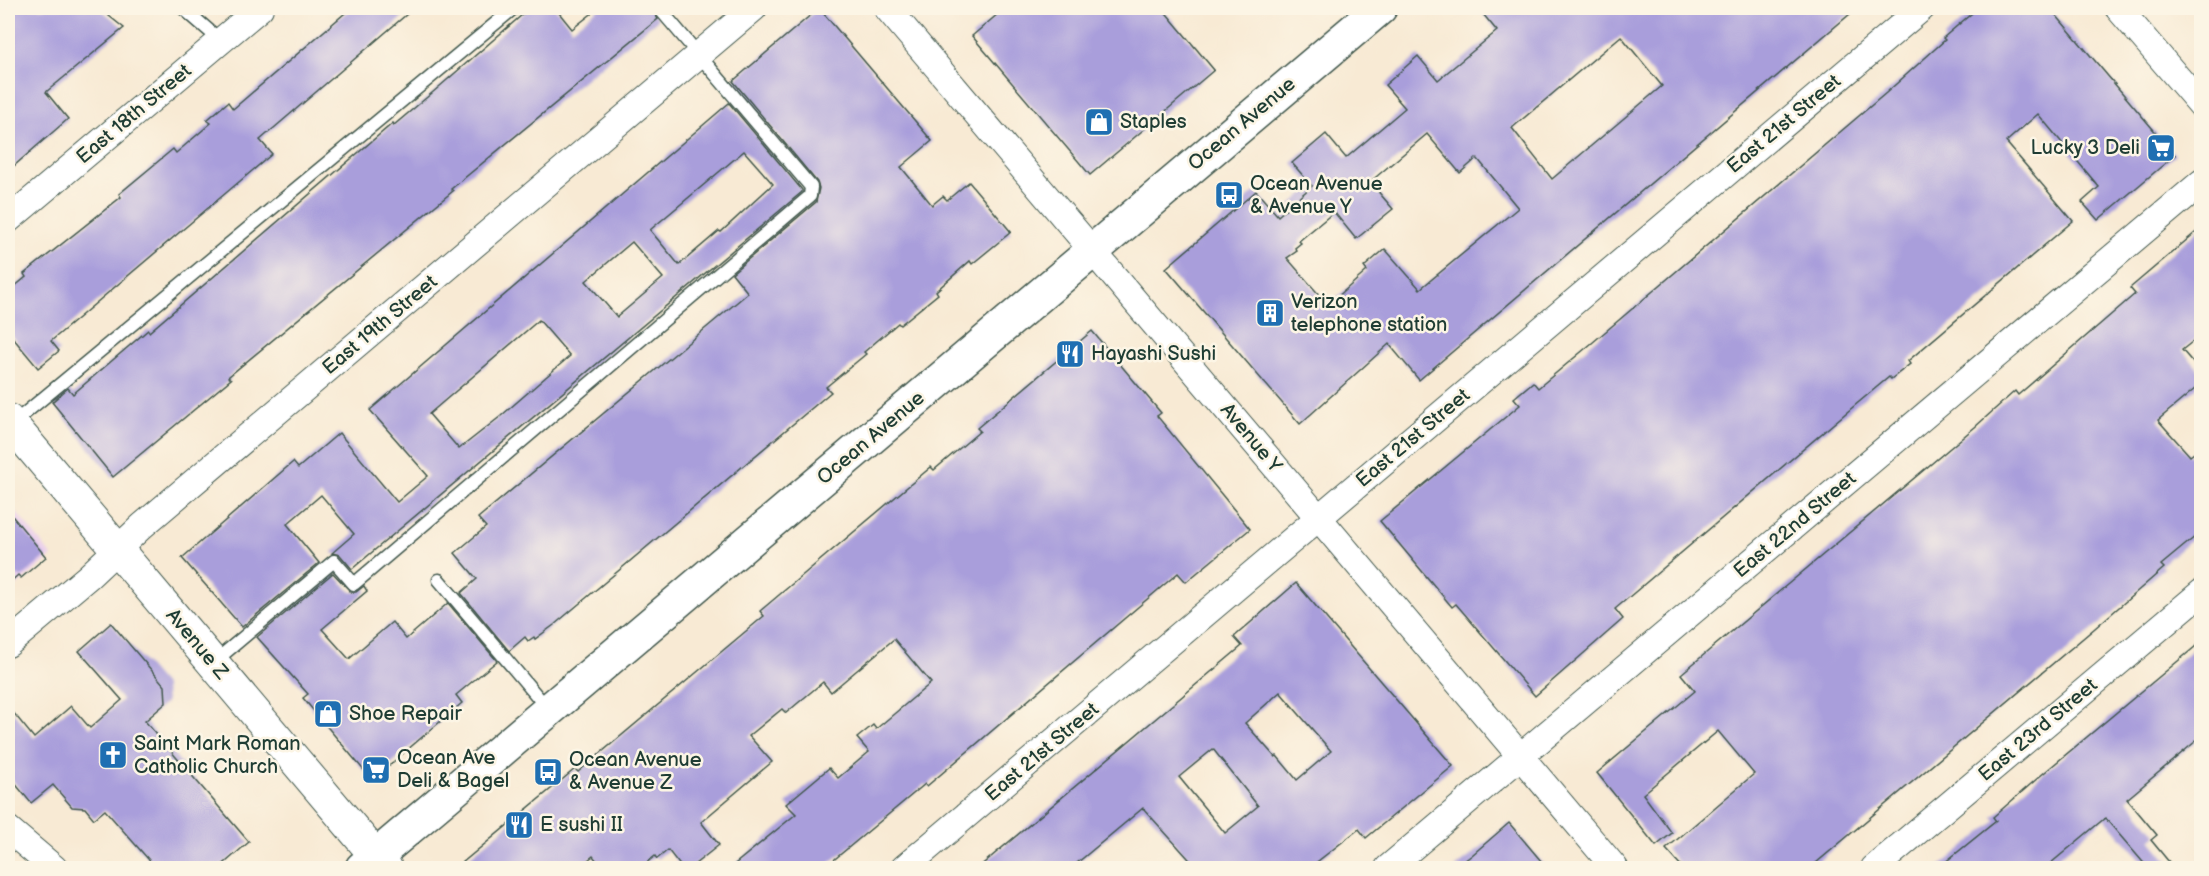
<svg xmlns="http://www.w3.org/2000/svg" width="2209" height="876" font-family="'Balsamiq Sans',sans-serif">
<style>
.built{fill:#ebd1eb}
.building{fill:#a99edb;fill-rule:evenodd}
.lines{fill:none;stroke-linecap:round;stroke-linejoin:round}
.service-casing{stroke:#40574c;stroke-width:15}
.minor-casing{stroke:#40574c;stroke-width:28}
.tertiary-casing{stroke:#40574c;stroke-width:34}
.secondary-casing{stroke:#40574c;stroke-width:36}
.service{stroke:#fff;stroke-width:12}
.minor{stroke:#fff;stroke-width:26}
.tertiary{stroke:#fff;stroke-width:32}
.secondary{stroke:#fff;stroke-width:33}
.labels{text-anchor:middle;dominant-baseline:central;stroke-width:5;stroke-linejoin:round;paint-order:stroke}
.street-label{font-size:20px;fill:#1f3d34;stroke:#fcf5e5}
.poi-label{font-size:20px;fill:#1f3d34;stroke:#fcf5e5;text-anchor:start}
</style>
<rect width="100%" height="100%" fill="#fcf5e5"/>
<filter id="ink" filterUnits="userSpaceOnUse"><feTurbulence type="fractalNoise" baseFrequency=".0167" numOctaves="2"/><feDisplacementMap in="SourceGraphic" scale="12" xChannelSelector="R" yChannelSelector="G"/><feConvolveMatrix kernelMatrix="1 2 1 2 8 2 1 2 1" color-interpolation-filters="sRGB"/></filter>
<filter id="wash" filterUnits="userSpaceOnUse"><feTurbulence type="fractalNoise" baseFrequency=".008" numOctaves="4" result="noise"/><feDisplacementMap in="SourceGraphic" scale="24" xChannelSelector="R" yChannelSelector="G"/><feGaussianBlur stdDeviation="1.35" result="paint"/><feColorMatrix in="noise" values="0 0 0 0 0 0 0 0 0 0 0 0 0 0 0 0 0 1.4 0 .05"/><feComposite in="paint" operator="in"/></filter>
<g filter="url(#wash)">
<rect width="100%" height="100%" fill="#f8ead4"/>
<path class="built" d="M 8,502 L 52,556 L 8,593 Z"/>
<g id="blocks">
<g class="building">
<path d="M 8,8 L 99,8 L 124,28 L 46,92 L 68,119 L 8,171 Z"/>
<path d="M 351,8 L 414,8 L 260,140 L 272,154 L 51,341 L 59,351 L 38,368 L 8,332 L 8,292 L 26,277 L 24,274 L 121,197 L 119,194 L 173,149 L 176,153 L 211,123 L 207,120 L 228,102 L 233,109 Z"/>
<path d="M 530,8 L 555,8 L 572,29 L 599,8 L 651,8 L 658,19 L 451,189 L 453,191 L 228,377 L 231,379 L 113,477 L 52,402 L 68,388 L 73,394 L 148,330 L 149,332 L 393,123 L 394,125 L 432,93 Z"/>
<path d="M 819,8 L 932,141 L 901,167 L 932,205 L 943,196 L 947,200 L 969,182 L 1011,232 L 972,264 L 970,261 L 936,291 L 938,294 L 900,325 L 898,323 L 864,352 L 866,354 L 826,387 L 831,392 L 554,625 L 535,639 L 534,637 L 528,641 L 525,637 L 509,651 L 461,593 L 477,579 L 455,553 L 486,527 L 478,518 L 748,293 L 732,273 L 816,202 L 819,188 L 817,182 L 733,81 Z"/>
<path d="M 1005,8 L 1162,8 L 1214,70 L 1090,175 L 972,36 Z"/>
<path d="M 1478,8 L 1857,8 L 1419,380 L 1389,344 L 1300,424 L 1166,268 L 1256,191 L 1278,216 L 1312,186 L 1292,163 L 1326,134 L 1346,158 L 1405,108 L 1385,85 L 1418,56 L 1438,80 L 1497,31 ZM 1621,36 L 1662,86 L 1552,179 L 1512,128 ZM 1427,134 L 1460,173 L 1477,158 L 1518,208 L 1420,289 L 1385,249 L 1364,267 L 1367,271 L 1328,305 L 1287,258 L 1297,251 L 1295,248 L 1301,243 L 1299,241 L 1334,212 L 1356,239 L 1393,209 L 1370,182 Z"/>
<path d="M 1978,8 L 2050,8 L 2175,155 L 2098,220 L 2082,202 L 2099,187 L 2038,114 L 2006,142 L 2073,221 L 1908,361 L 1910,364 L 1891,379 L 1889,377 L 1853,407 L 1615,609 L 1623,619 L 1535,696 L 1456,604 L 1452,607 L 1380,521 L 1520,405 L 1514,398 L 1533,382 L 1538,388 L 1592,343 L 1886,93 L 1945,40 L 1943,38 Z"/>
<path d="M 729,103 L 802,190 L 802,192 L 352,569 L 340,555 L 332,553 L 354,534 L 321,495 L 287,524 L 319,563 L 242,627 L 182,558 L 293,462 L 298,468 L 339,433 L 397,502 L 428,476 L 370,410 ZM 744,151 L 773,184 L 721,232 L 719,231 L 679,265 L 650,230 ZM 632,242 L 663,278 L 617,317 L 586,281 ZM 539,320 L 570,356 L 501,416 L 459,449 L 429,414 Z"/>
<path d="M 2202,227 L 2202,334 L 2182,350 L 2202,373 L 2202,383 L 2158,420 L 2190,456 L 2202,447 L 2202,531 L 2161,565 L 2164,568 L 2095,628 L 1810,868 L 1683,868 L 1666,849 L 1754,774 L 1718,731 L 1643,794 L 1672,833 L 1656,846 L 1597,773 L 1695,691 L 1681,674 L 1975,427 L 2015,391 L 2018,395 L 2135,294 L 2130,288 Z"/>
<path d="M 1092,331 L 1161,413 L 1157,416 L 1250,529 L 1186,582 L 1178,573 L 927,786 L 925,784 L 824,868 L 730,868 L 796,814 L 786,804 L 829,768 L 838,778 L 869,752 L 857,738 L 873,725 L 876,729 L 931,683 L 894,639 L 831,692 L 823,682 L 786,713 L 782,709 L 749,736 L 772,762 L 701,822 L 719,845 L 690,868 L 682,868 L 668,850 L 657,859 L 655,856 L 640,868 L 603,868 L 593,856 L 578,868 L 456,868 L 575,769 L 578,772 L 764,616 L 760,611 L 931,467 L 934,470 L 980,431 L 977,428 Z"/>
<path d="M 8,511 L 46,557 L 21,578 L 18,575 L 8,584 Z"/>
<path d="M 333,573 L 351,592 L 356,592 L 364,586 L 367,591 L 322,629 L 349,659 L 392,622 L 406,639 L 448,603 L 497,661 L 456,695 L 462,703 L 372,780 L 303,698 L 308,694 L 257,637 Z"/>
<path d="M 1296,583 L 1453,766 L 1366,838 L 1359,829 L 1309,868 L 1197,868 L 1143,808 L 1071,868 L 978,868 L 1242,646 L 1234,637 ZM 1280,692 L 1331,751 L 1297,780 L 1277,756 L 1275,757 L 1245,723 ZM 1213,749 L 1258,806 L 1225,833 L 1179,777 Z"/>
<path d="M 111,623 L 165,686 L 166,703 L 145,721 L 249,842 L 219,868 L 156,868 L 105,810 L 94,819 L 85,808 L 72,807 L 53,785 L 31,803 L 8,775 L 8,706 L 34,738 L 71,706 L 90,728 L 122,700 L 79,651 Z"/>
<path d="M 2202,641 L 2202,736 L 2127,799 L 2157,835 L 2151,840 L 2174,868 L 2148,868 L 2105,818 L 2045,868 L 1938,868 L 1996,821 L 1993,817 L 2039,777 Z"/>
<path d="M 1509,823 L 1547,868 L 1455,868 L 1472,855 Z"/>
</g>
</g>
</g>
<g filter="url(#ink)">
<use href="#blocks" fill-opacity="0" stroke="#40574c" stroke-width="1.5"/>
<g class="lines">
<g class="service-casing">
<g id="service">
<path d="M 183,8 L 221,41"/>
<path d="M 12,424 L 514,8"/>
<path d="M 439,580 L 548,709"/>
<path d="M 214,662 L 334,561 L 354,584 L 810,196 L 811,187 L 659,8"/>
</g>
</g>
<g class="minor-casing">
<g id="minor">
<path d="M 887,8 L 1615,868"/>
<path d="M 2118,8 L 2202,106"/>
<path d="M 8,220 L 260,8"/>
<path d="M 8,644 L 89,576 L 142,526 L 754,8"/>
<path d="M 8,829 L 54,868"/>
<path d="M 904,868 L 1922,8"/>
<path d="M 1388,868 L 2202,182"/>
<path d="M 1874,868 L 2202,592"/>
</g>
</g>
<g class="tertiary-casing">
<path id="tertiary" d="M 8,420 L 386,868"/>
</g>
<g class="secondary-casing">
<path id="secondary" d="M 362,868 L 1380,8"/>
</g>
<use href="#service" class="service"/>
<use href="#minor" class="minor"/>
<use href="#tertiary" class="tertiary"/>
<use href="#secondary" class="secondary"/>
</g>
</g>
<defs>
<g id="shop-square" transform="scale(1.5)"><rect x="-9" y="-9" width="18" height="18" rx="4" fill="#1f6fb2" stroke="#fcf5e5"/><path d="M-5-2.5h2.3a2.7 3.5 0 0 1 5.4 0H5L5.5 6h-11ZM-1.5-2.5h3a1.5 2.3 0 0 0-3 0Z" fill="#fff"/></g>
<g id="supermarket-square" transform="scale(1.5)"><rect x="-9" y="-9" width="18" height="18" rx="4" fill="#1f6fb2" stroke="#fcf5e5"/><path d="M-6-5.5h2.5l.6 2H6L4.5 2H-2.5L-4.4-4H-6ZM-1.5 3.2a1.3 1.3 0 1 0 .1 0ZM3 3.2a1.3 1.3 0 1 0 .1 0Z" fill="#fff"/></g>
<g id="bus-square" transform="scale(1.5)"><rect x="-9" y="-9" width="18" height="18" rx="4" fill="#1f6fb2" stroke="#fcf5e5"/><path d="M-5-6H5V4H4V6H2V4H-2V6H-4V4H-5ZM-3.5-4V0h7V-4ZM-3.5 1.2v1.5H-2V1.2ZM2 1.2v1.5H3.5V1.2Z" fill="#fff"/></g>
<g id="building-square" transform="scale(1.5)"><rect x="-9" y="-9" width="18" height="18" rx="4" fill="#1f6fb2" stroke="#fcf5e5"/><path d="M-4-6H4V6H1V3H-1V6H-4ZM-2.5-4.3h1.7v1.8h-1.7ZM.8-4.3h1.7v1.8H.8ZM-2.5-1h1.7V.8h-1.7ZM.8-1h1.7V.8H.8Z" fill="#fff"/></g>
<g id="restaurant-square" transform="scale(1.5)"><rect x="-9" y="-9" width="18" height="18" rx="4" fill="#1f6fb2" stroke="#fcf5e5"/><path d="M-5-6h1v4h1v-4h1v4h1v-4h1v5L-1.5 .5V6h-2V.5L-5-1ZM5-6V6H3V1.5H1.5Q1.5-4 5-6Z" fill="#fff"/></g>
<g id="church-square" transform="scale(1.5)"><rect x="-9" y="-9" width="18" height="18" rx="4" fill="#1f6fb2" stroke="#fcf5e5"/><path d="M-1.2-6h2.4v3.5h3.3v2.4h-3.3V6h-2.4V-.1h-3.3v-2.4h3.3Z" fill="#fff"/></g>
</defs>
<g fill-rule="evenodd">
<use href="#shop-square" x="1099" y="122"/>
<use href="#supermarket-square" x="2161" y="148"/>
<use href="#bus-square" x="1229" y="195"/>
<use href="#building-square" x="1270" y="313"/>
<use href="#restaurant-square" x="1070" y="354"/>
<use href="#shop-square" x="328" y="714"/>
<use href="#church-square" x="113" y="755"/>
<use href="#supermarket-square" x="376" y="770"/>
<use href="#bus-square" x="548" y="772"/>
<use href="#restaurant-square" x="519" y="825"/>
</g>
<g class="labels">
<g class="street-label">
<text transform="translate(134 114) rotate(-40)">East 18th Street</text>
<text transform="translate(1242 124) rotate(-40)">Ocean Avenue</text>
<text transform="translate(1784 124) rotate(-40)">East 21st Street</text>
<text transform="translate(380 325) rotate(-40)">East 19th Street</text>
<text transform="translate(871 438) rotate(-40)">Ocean Avenue</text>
<text transform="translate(1251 438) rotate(50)">Avenue Y</text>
<text transform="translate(1413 438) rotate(-40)">East 21st Street</text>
<text transform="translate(1795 525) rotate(-40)">East 22nd Street</text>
<text transform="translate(197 644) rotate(50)">Avenue Z</text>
<text transform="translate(2038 730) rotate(-40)">East 23rd Street</text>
<text transform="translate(1042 752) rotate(-40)">East 21st Street</text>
</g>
<g class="poi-label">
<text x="1120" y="122">Staples</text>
<text x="2140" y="148" text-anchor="end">Lucky 3 Deli</text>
<text x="1250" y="184">Ocean Avenue<tspan x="1250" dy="23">&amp; Avenue Y</tspan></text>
<text x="1291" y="302">Verizon<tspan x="1291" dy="23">telephone station</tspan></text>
<text x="1091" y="354">Hayashi Sushi</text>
<text x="349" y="714">Shoe Repair</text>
<text x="134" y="744">Saint Mark Roman<tspan x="134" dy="23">Catholic Church</tspan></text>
<text x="397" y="758">Ocean Ave<tspan x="397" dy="23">Deli &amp; Bagel</tspan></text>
<text x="569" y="760">Ocean Avenue<tspan x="569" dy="23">&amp; Avenue Z</tspan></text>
<text x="540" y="825">E sushi II</text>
</g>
</g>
<rect width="2209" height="876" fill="none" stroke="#fcf5e5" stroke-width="30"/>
</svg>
